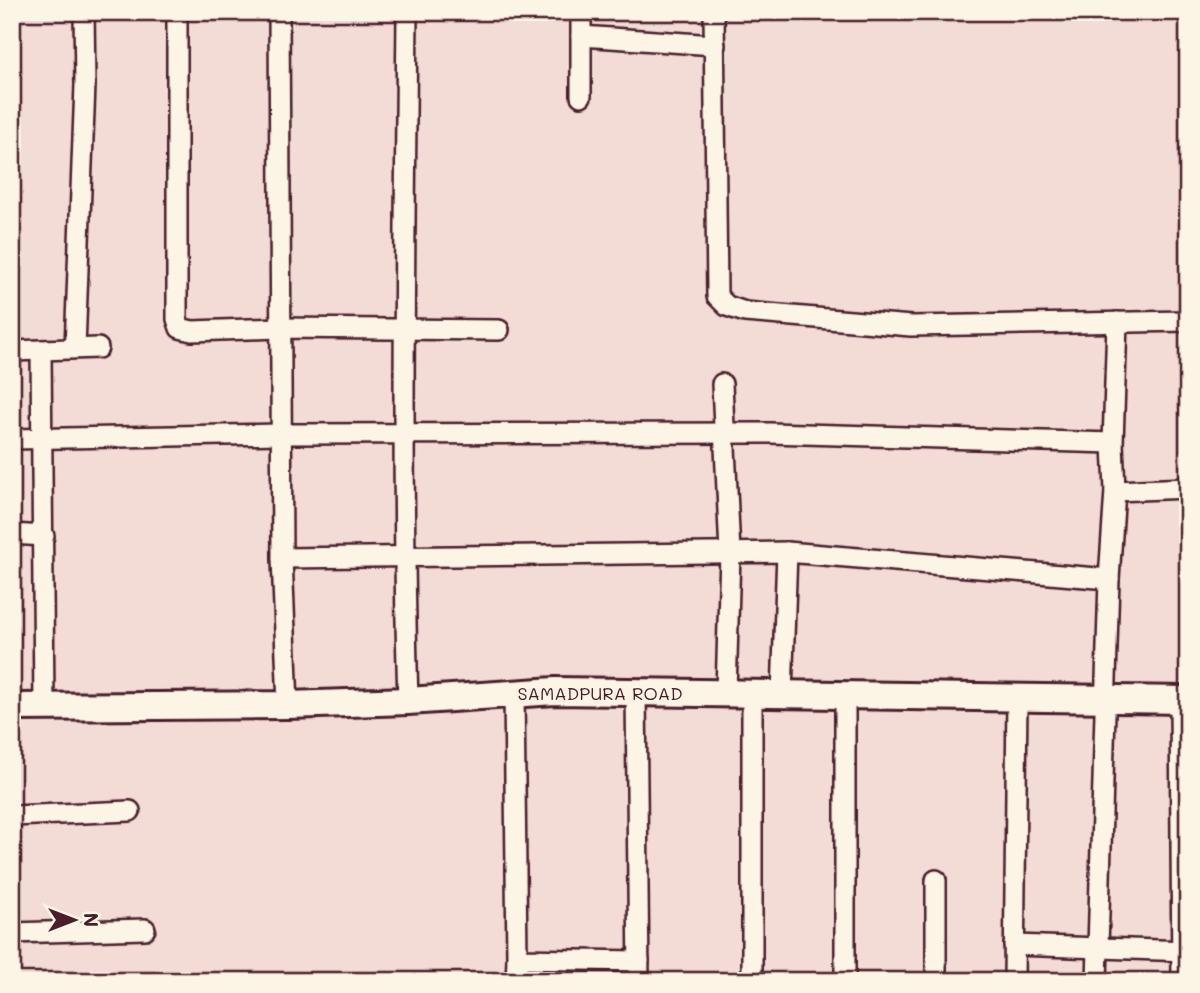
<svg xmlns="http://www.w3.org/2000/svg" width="1200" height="993" font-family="Mali,sans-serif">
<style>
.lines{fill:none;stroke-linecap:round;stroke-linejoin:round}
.street-casing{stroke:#4a1f2b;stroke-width:24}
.secondary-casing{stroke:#4a1f2b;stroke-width:32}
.street{stroke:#fcf5e5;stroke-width:19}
.secondary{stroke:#fcf5e5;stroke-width:26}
.labels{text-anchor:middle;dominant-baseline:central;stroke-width:6;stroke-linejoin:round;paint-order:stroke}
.street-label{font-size:18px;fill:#4a1f2b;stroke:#fcf5e5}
</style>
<rect width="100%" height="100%" fill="#f2dcd5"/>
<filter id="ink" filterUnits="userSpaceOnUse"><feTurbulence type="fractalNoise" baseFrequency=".0143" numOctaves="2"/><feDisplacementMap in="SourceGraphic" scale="14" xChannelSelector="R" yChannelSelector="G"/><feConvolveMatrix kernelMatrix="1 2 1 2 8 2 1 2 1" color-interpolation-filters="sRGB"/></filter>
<g filter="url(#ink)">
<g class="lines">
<g class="street-casing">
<g id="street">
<path d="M 177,12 L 177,319 L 180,328 L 192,331 L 279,328 L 499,330"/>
<path d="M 279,12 L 282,558 L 288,705"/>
<path d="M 407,12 C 405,242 401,471 408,701"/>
<path d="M 714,12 L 717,296 L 727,306 L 745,312 L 911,326 L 1188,321"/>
<path d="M 581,36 L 715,45"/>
<path d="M 581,96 L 581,12"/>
<path d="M 75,348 L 85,85 L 84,12"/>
<path d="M 41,350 L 44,707"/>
<path d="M 12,351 L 98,348"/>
<path d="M 722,384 L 730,553 L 726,693"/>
<path d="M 12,439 L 280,434 L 770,433 L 1113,443"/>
<path d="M 1115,491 L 1188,488"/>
<path d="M 12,534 L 44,536"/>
<path d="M 787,552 L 1109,579 L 1097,981"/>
<path d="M 282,558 L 787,552 L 782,694"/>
<path d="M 1109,579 L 1115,491 L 1113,443 L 1117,322"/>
<path d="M 514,692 L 517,959 L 639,961"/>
<path d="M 636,692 L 639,981"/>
<path d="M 752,694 L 752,981"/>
<path d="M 1180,700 L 1182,981"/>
<path d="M 12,816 L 130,811"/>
<path d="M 12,933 L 145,929"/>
<path d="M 1014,945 L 1188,951"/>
<path d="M 516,981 L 517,959"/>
<path d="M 845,981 L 845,695"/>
<path d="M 936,981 L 936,880"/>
<path d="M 1014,981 L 1017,698"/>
</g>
</g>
<g class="secondary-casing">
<path id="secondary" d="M 12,707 L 288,705 L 408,701 L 555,691 L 1188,700"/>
</g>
<use href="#street" class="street"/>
<use href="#secondary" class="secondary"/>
</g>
</g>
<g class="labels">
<g class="street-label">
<text x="600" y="693">SAMADPURA ROAD</text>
</g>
</g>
<rect width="1200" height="993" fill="none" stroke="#fcf5e5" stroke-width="42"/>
<rect x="21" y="21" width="1158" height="951" fill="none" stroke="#4a1f2b" stroke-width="2.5" filter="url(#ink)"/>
<g transform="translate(74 920) rotate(90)" stroke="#fcf5e5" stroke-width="5" paint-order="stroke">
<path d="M0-5L12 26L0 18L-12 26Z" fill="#4a1f2b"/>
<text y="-10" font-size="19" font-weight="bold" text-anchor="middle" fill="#4a1f2b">N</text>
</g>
</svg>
